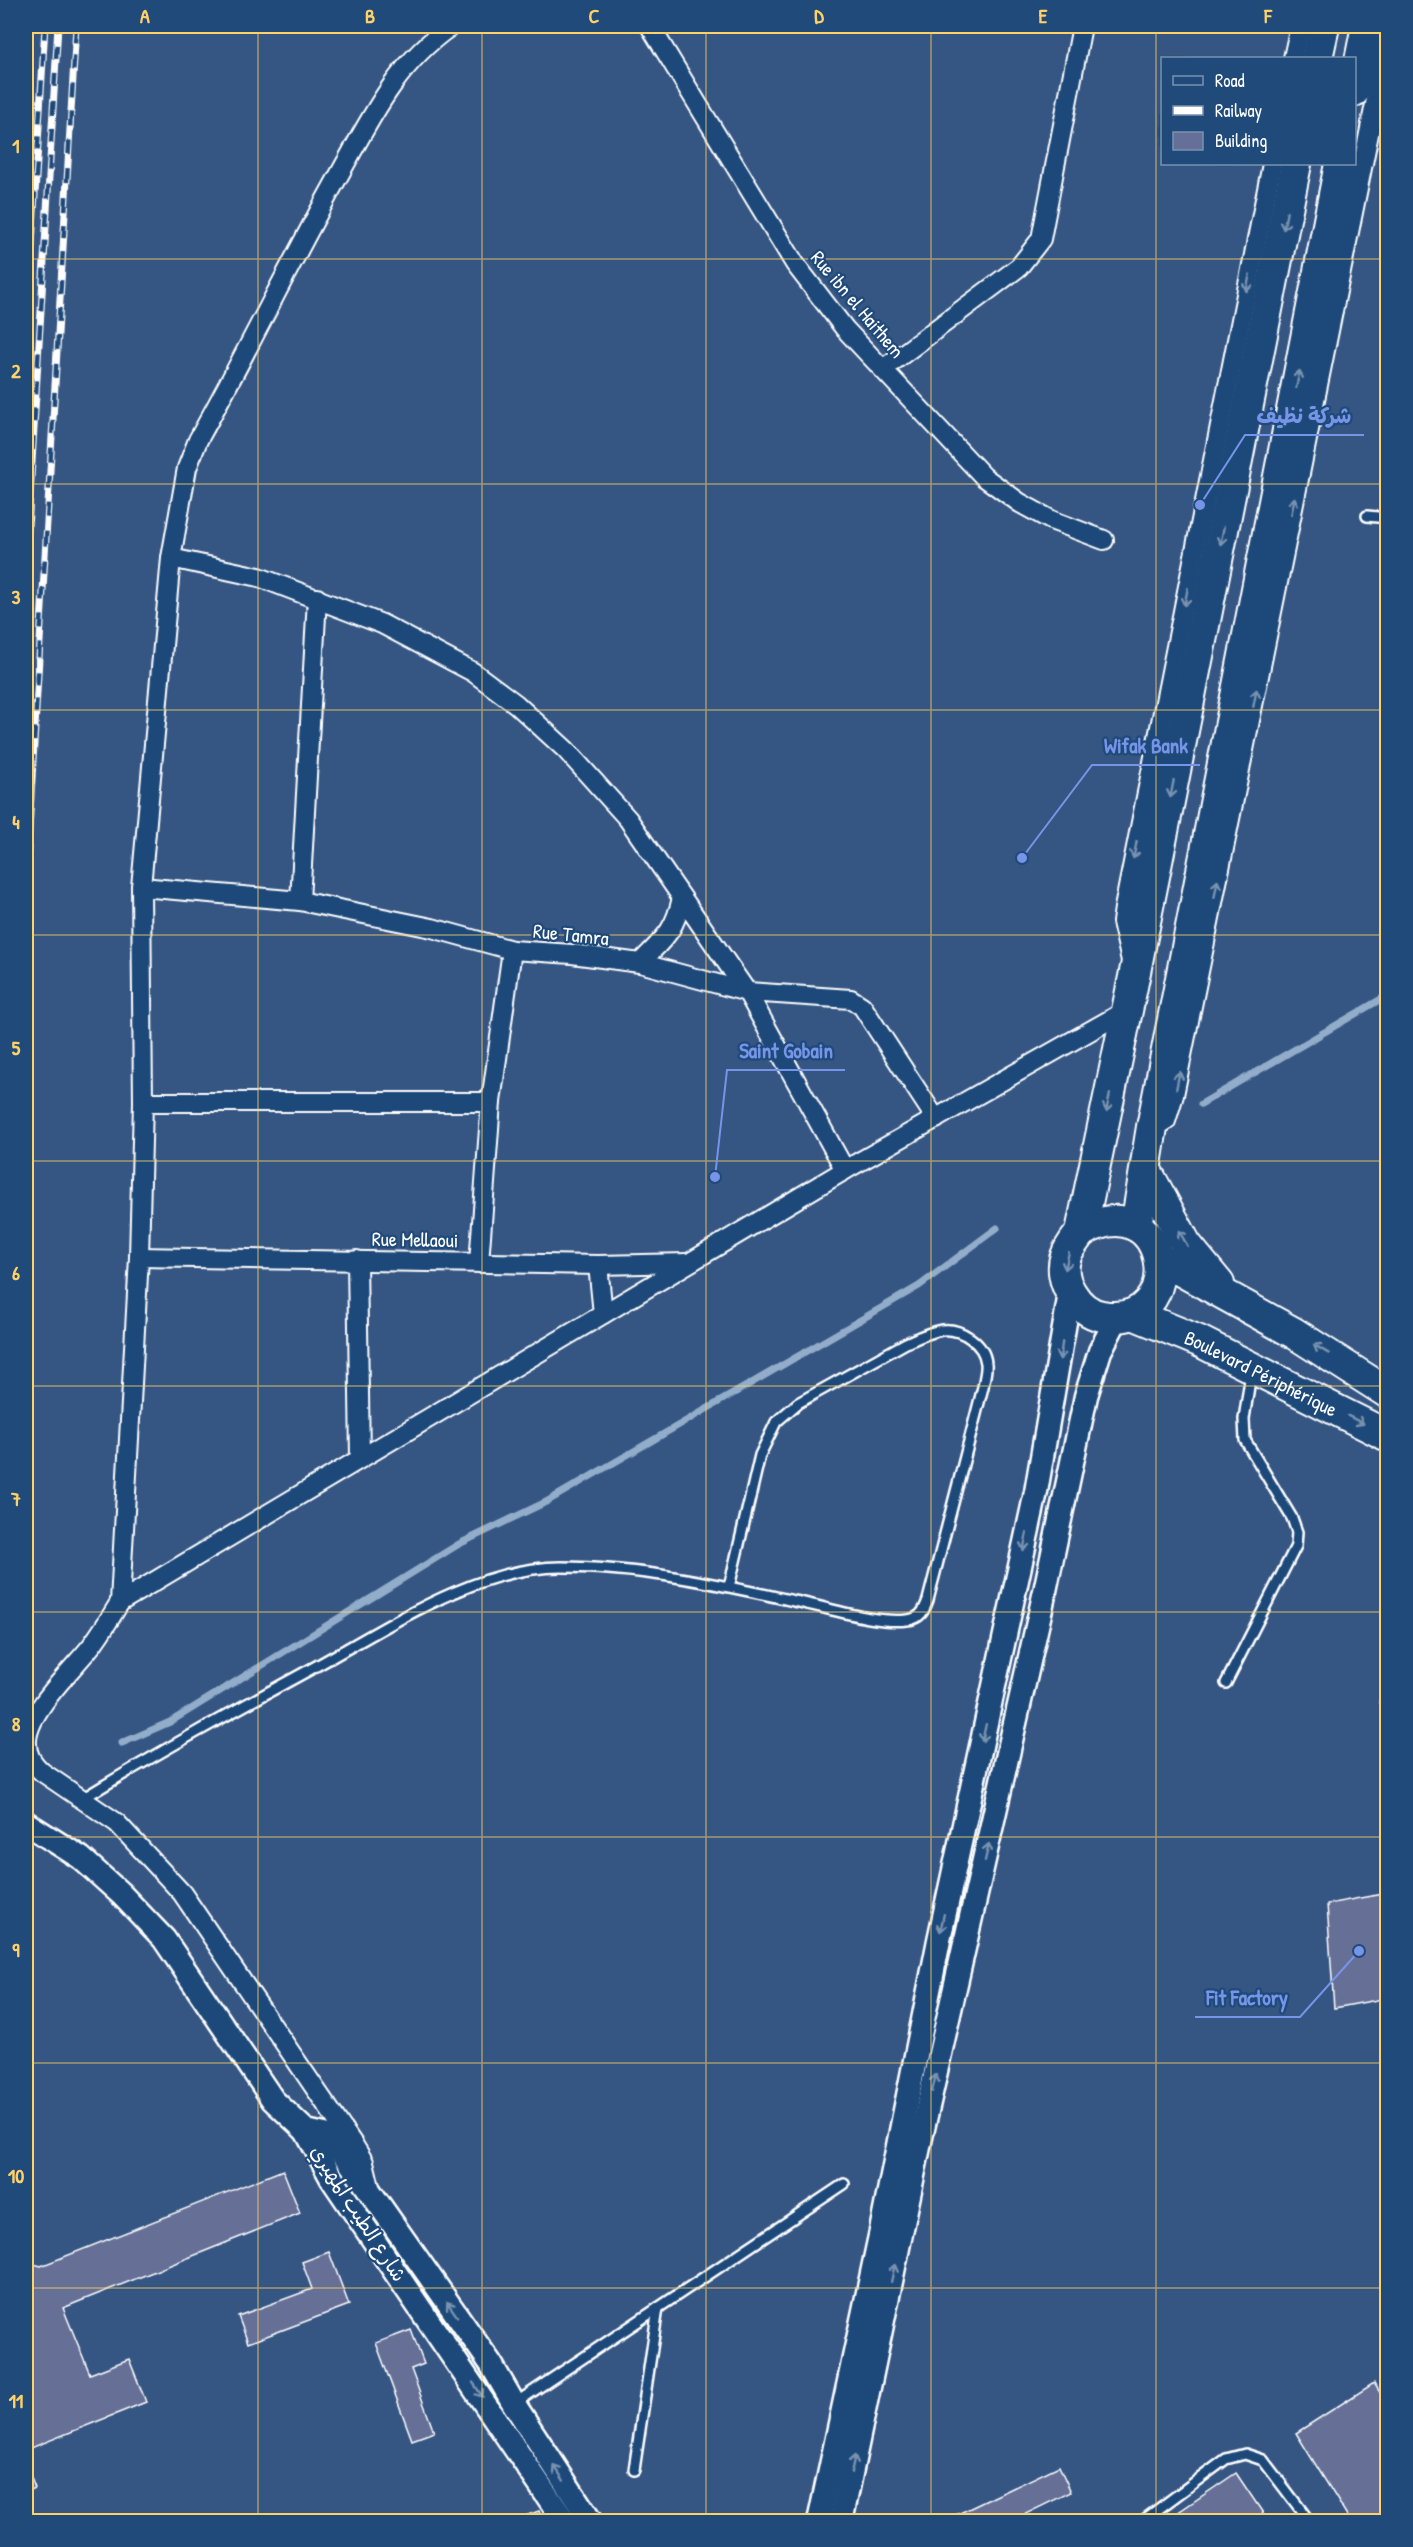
<svg xmlns="http://www.w3.org/2000/svg" width="1413" height="2547" font-family="'Patrick Hand','Playpen Sans Arabic',sans-serif">
<style>
.built{fill:#345583;fill-rule:evenodd}
.lines{fill:none;stroke-linecap:round;stroke-linejoin:round}
.stream{stroke:#92adc9;stroke-width:7}
.building{fill:#666f97;stroke:#fff;stroke-width:1.5}
.service-casing{stroke:#fff;stroke-width:14}
.minor-casing{stroke:#fff;stroke-width:22}
.tertiary-casing{stroke:#fff;stroke-width:27}
.trunk-casing{stroke:#fff;stroke-width:34}
.service{stroke:#1f4a7a;stroke-width:9}
.minor{stroke:#1f4a7a;stroke-width:18}
.tertiary{stroke:#1f4a7a;stroke-width:22}
.trunk{stroke:#1f4a7a;stroke-width:30}
.rail-casing{stroke:#fff;stroke-width:7}
.rail{stroke:#1f4a7a;stroke-width:4.5;stroke-dasharray:14;stroke-linecap:butt}
.oneway{stroke:#7992af}
.grid{fill:none;stroke:#ffd166;stroke-width:1.5;stroke-opacity:0.55}
.labels{text-anchor:middle;dominant-baseline:central;stroke-width:4.5;stroke-linejoin:round;paint-order:stroke}
.street-label{font-size:20px;fill:#fff;stroke:#1f4a7a}
.leader{fill:none;stroke:#7795e8;stroke-width:2}
.callout-dot{fill:#7795e8;stroke:#1f4a7a;stroke-width:2}
.callout-label{font-size:21px;text-anchor:middle;font-weight:bold;fill:#7795e8;stroke:#1f4a7a;stroke-width:4.5;stroke-linejoin:round;paint-order:stroke}
.neatline{fill:none;stroke:#ffd166;stroke-width:2}
.grid-label{font-size:20px;text-anchor:middle;font-weight:bold;fill:#ffd166}
</style>
<rect width="100%" height="100%" fill="#1f4a7a"/>
<filter id="ink" filterUnits="userSpaceOnUse"><feTurbulence type="fractalNoise" baseFrequency=".0167" numOctaves="2"/><feDisplacementMap in="SourceGraphic" scale="12" xChannelSelector="R" yChannelSelector="G"/><feConvolveMatrix kernelMatrix="1 2 1 2 8 2 1 2 1" color-interpolation-filters="sRGB"/></filter>
<g filter="url(#ink)">
<path class="built" d="M 26,26 L 1387,26 L 1387,2521 L 26,2522 ZM 1162,58 L 1354,58 L 1354,164 L 1162,164 Z"/>
<g class="lines">
<g class="stream">
<path d="M 1201,1104 L 1388,995"/>
<path d="M 122,1743 L 170,1722 L 459,1544 L 546,1502 L 919,1286 L 997,1228"/>
</g>
</g>
<g class="building">
<path d="M 1388,1661 L 1388,1705 L 1379,1703 Z"/>
<path d="M 1388,1893 L 1388,1998 L 1334,2008 L 1327,1904 Z"/>
<path d="M 283,2170 L 300,2213 L 63,2308 L 90,2374 L 129,2359 L 146,2402 L 26,2450 L 26,2262 L 41,2266 Z"/>
<path d="M 329,2252 L 349,2305 L 248,2343 L 238,2316 L 312,2289 L 302,2262 Z"/>
<path d="M 411,2330 L 424,2364 L 411,2369 L 434,2432 L 412,2440 L 376,2343 Z"/>
<path d="M 1374,2383 L 1388,2405 L 1388,2522 L 1351,2522 L 1296,2433 Z"/>
<path d="M 26,2465 L 35,2488 L 26,2492 Z"/>
<path d="M 1059,2466 L 1071,2492 L 1009,2522 L 941,2522 Z"/>
<path d="M 1236,2473 L 1269,2522 L 1182,2522 L 1177,2513 Z"/>
<path d="M 539,2511 L 543,2522 L 515,2522 L 514,2520 Z"/>
</g>
<g class="lines">
<g class="service-casing">
<g id="service">
<path d="M 1367,516 L 1388,518"/>
<path d="M 1226,1683 L 1296,1546 L 1297,1532 L 1292,1518 L 1245,1440 L 1244,1419 L 1251,1373"/>
<path d="M 82,1799 C 157,1753 234,1711 311,1669 C 385,1629 474,1567 561,1567 C 639,1567 718,1584 794,1601 C 826,1607 875,1624 907,1620 C 920,1619 924,1611 928,1600 L 983,1387 C 984,1379 987,1371 986,1363 C 984,1343 961,1328 942,1330 C 929,1332 917,1338 906,1343 L 798,1403 L 776,1422 L 760,1455 L 729,1587"/>
<path d="M 514,2404 L 844,2184"/>
<path d="M 634,2470 L 658,2308"/>
<path d="M 1141,2522 L 1226,2459 L 1245,2454 L 1263,2460 L 1310,2522"/>
</g>
</g>
<g class="minor-casing">
<g id="minor">
<path d="M 650,26 L 795,264 L 845,329 L 984,477 L 1020,503 L 1051,520 L 1104,540"/>
<path d="M 1293,58 L 1300,26"/>
<path d="M 883,369 L 1019,267 L 1041,239 L 1082,26"/>
<path d="M 171,558 L 259,577 L 382,624 L 473,672 L 516,704 L 566,750 L 628,819 L 747,992 L 845,1170"/>
<path d="M 141,887 L 300,901 L 432,928 L 512,950 L 572,954 L 640,963 L 747,992 L 851,999 L 862,1006 L 936,1119"/>
<path d="M 300,901 L 317,598"/>
<path d="M 640,963 C 664,938 674,933 682,898"/>
<path d="M 1132,965 L 1122,922 L 1124,908 L 1272,164"/>
<path d="M 143,1102 L 491,1102"/>
<path d="M 1157,1126 L 1166,1121 L 1174,1095 L 1388,40"/>
<path d="M 139,1257 L 598,1265 L 688,1263"/>
<path d="M 357,1260 L 360,1458"/>
<path d="M 479,1263 L 491,1102 L 512,950"/>
<path d="M 598,1265 L 603,1314"/>
<path d="M 120,1602 L 845,1170 L 1127,1010"/>
<path d="M 370,2187 L 364,2162 L 353,2144 L 182,1893 L 117,1823 L 42,1772 C 32,1763 26,1754 27,1740 C 29,1710 73,1669 92,1645 C 102,1631 111,1617 120,1602 L 139,1257 L 143,1102 L 141,887 L 171,558 L 187,468 L 198,440 C 245,356 287,269 333,186 C 367,126 393,66 451,26"/>
</g>
</g>
<g class="tertiary-casing">
<g id="tertiary">
<path d="M 26,1823 L 81,1858 L 121,1894 L 164,1939 L 273,2100 L 306,2131 L 332,2179 L 565,2522"/>
<path d="M 306,2131 L 329,2136 L 348,2160 L 491,2364 L 514,2404 L 591,2522"/>
<path d="M 819,2522 L 881,2231 L 939,1940 L 1036,1492 L 1070,1293"/>
<path d="M 841,2522 L 920,2142 L 1045,1591 L 1086,1396 L 1100,1351 L 1117,1318"/>
</g>
</g>
<g class="trunk-casing">
<g id="trunk">
<path d="M 1317,58 L 1324,26"/>
<path d="M 1354,91 L 1367,26"/>
<path d="M 1146,1170 L 1186,1244 L 1219,1284"/>
<path d="M 1136,1226 L 1152,1127 L 1340,164"/>
<path d="M 1081,1232 C 1171,1180 1191,1331 1102,1316 C 1077,1312 1057,1279 1066,1256 C 1069,1247 1076,1239 1081,1232 L 1134,977 L 1296,164"/>
<path d="M 1160,1259 L 1294,1333 L 1388,1393"/>
<path id="s1" d="M 1133,1314 L 1199,1341 L 1388,1436"/>
</g>
</g>
<use href="#service" class="service"/>
<use href="#minor" class="minor"/>
<use href="#tertiary" class="tertiary"/>
<use href="#trunk" class="trunk"/>
<g class="rail-casing">
<g id="rail">
<path d="M 26,346 L 45,26"/>
<path d="M 26,562 L 58,26"/>
<path d="M 26,881 L 76,26"/>
</g>
</g>
<use href="#rail" class="rail"/>
</g>
<defs><path id="oneway-shaft" d="M-6 0H5M1.5-3L5.5 0L1.5 3" fill="none" stroke-width="1.6" stroke-linecap="round" stroke-linejoin="round" transform="scale(1.5)"/></defs>
<g class="oneway">
<use href="#oneway-shaft" transform="translate(1285 221) rotate(101)"/>
<use href="#oneway-shaft" transform="translate(1248 283) rotate(101)"/>
<use href="#oneway-shaft" transform="translate(1298 379) rotate(-79)"/>
<use href="#oneway-shaft" transform="translate(1293 506) rotate(-79)"/>
<use href="#oneway-shaft" transform="translate(1222 536) rotate(101)"/>
<use href="#oneway-shaft" transform="translate(1186 597) rotate(101)"/>
<use href="#oneway-shaft" transform="translate(1255 698) rotate(-79)"/>
<use href="#oneway-shaft" transform="translate(1172 789) rotate(101)"/>
<use href="#oneway-shaft" transform="translate(1135 850) rotate(101)"/>
<use href="#oneway-shaft" transform="translate(1216 889) rotate(-79)"/>
<use href="#oneway-shaft" transform="translate(1178 1080) rotate(-79)"/>
<use href="#oneway-shaft" transform="translate(1108 1103) rotate(102)"/>
<use href="#oneway-shaft" transform="translate(1183 1238) rotate(-120)"/>
<use href="#oneway-shaft" transform="translate(1067 1261) rotate(102)"/>
<use href="#oneway-shaft" transform="translate(1321 1349) rotate(-149)"/>
<use href="#oneway-shaft" transform="translate(1061 1351) rotate(98)"/>
<use href="#oneway-shaft" transform="translate(1356 1420) rotate(27)"/>
<use href="#oneway-shaft" transform="translate(1025 1542) rotate(102)"/>
<use href="#oneway-shaft" transform="translate(984 1733) rotate(102)"/>
<use href="#oneway-shaft" transform="translate(987 1852) rotate(-77)"/>
<use href="#oneway-shaft" transform="translate(942 1923) rotate(102)"/>
<use href="#oneway-shaft" transform="translate(934 2083) rotate(-77)"/>
<use href="#oneway-shaft" transform="translate(893 2273) rotate(-78)"/>
<use href="#oneway-shaft" transform="translate(452 2309) rotate(-125)"/>
<use href="#oneway-shaft" transform="translate(478 2390) rotate(56)"/>
<use href="#oneway-shaft" transform="translate(853 2464) rotate(-78)"/>
<use href="#oneway-shaft" transform="translate(559 2473) rotate(-123)"/>
</g>
</g>
<path class="grid" d="M 258,26 L 258,2522M 482,26 L 482,2522M 706,26 L 706,2522M 931,26 L 931,2522M 1156,26 L 1156,2522M 26,259 L 1388,259M 26,484 L 1388,484M 26,710 L 1388,710M 26,935 L 1388,935M 26,1161 L 1388,1161M 26,1386 L 1388,1386M 26,1612 L 1388,1612M 26,1837 L 1388,1837M 26,2063 L 1388,2063M 26,2288 L 1388,2288"/>
<g class="labels">
<g class="street-label">
<text transform="translate(858 304) rotate(50)">Rue ibn el Haithem</text>
<text transform="translate(571 934) rotate(6)">Rue Tamra</text>
<text transform="translate(415 1239) rotate(1)">Rue Mellaoui</text>
<text stroke="none"><textPath href="#s1" startOffset="141">Boulevard Périphérique</textPath></text>
<text transform="translate(359 2213) rotate(57)">شارع الطيب المهيري</text>
</g>
</g>
<path class="leader" d="M1200 505L1245 435H1364M1022 858L1092 765H1200M715 1177L727 1070H845M1359 1951L1300 2017H1195"/>
<g class="callout-dot">
<circle cx="1200" cy="505" r="6"/>
<circle cx="1022" cy="858" r="6"/>
<circle cx="715" cy="1177" r="6"/>
<circle cx="1359" cy="1951" r="6"/>
</g>
<g class="callout-label">
<text x="1304" y="423">شركة نظيف</text>
<text x="1146" y="753">Wifak Bank</text>
<text x="786" y="1058">Saint Gobain</text>
<text x="1247" y="2005">Fit Factory</text>
</g>
<rect width="1413" height="2547" fill="none" stroke="#1f4a7a" stroke-width="66"/>
<rect x="1161" y="57" width="195" height="108" fill="#1f4a7a" stroke="#7992af" stroke-width="1.5"/>
<rect x="1173" y="76" width="30" height="9" fill="#1f4a7a" stroke="#7992af" stroke-width="1.5"/>
<text x="1215" y="87" font-size="18" fill="#ffffff">Road</text>
<rect x="1173" y="106" width="30" height="9" fill="#ffffff" stroke="#7992af" stroke-width="1.5"/>
<text x="1215" y="117" font-size="18" fill="#ffffff">Railway</text>
<rect x="1173" y="132" width="30" height="18" fill="#666f97" stroke="#7992af" stroke-width="1.5"/>
<text x="1215" y="147" font-size="18" fill="#ffffff">Building</text>
<rect x="33" y="33" width="1347" height="2481" class="neatline"/>
<g class="grid-label">
<text x="145" y="23">A</text>
<text x="370" y="23">B</text>
<text x="594" y="23">C</text>
<text x="819" y="23">D</text>
<text x="1043" y="23">E</text>
<text x="1268" y="23">F</text>
<text x="16" y="153">1</text>
<text x="16" y="378">2</text>
<text x="16" y="604">3</text>
<text x="16" y="829">4</text>
<text x="16" y="1055">5</text>
<text x="16" y="1280">6</text>
<text x="16" y="1506">7</text>
<text x="16" y="1731">8</text>
<text x="16" y="1957">9</text>
<text x="16" y="2183">10</text>
<text x="16" y="2408">11</text>
</g>
</svg>
